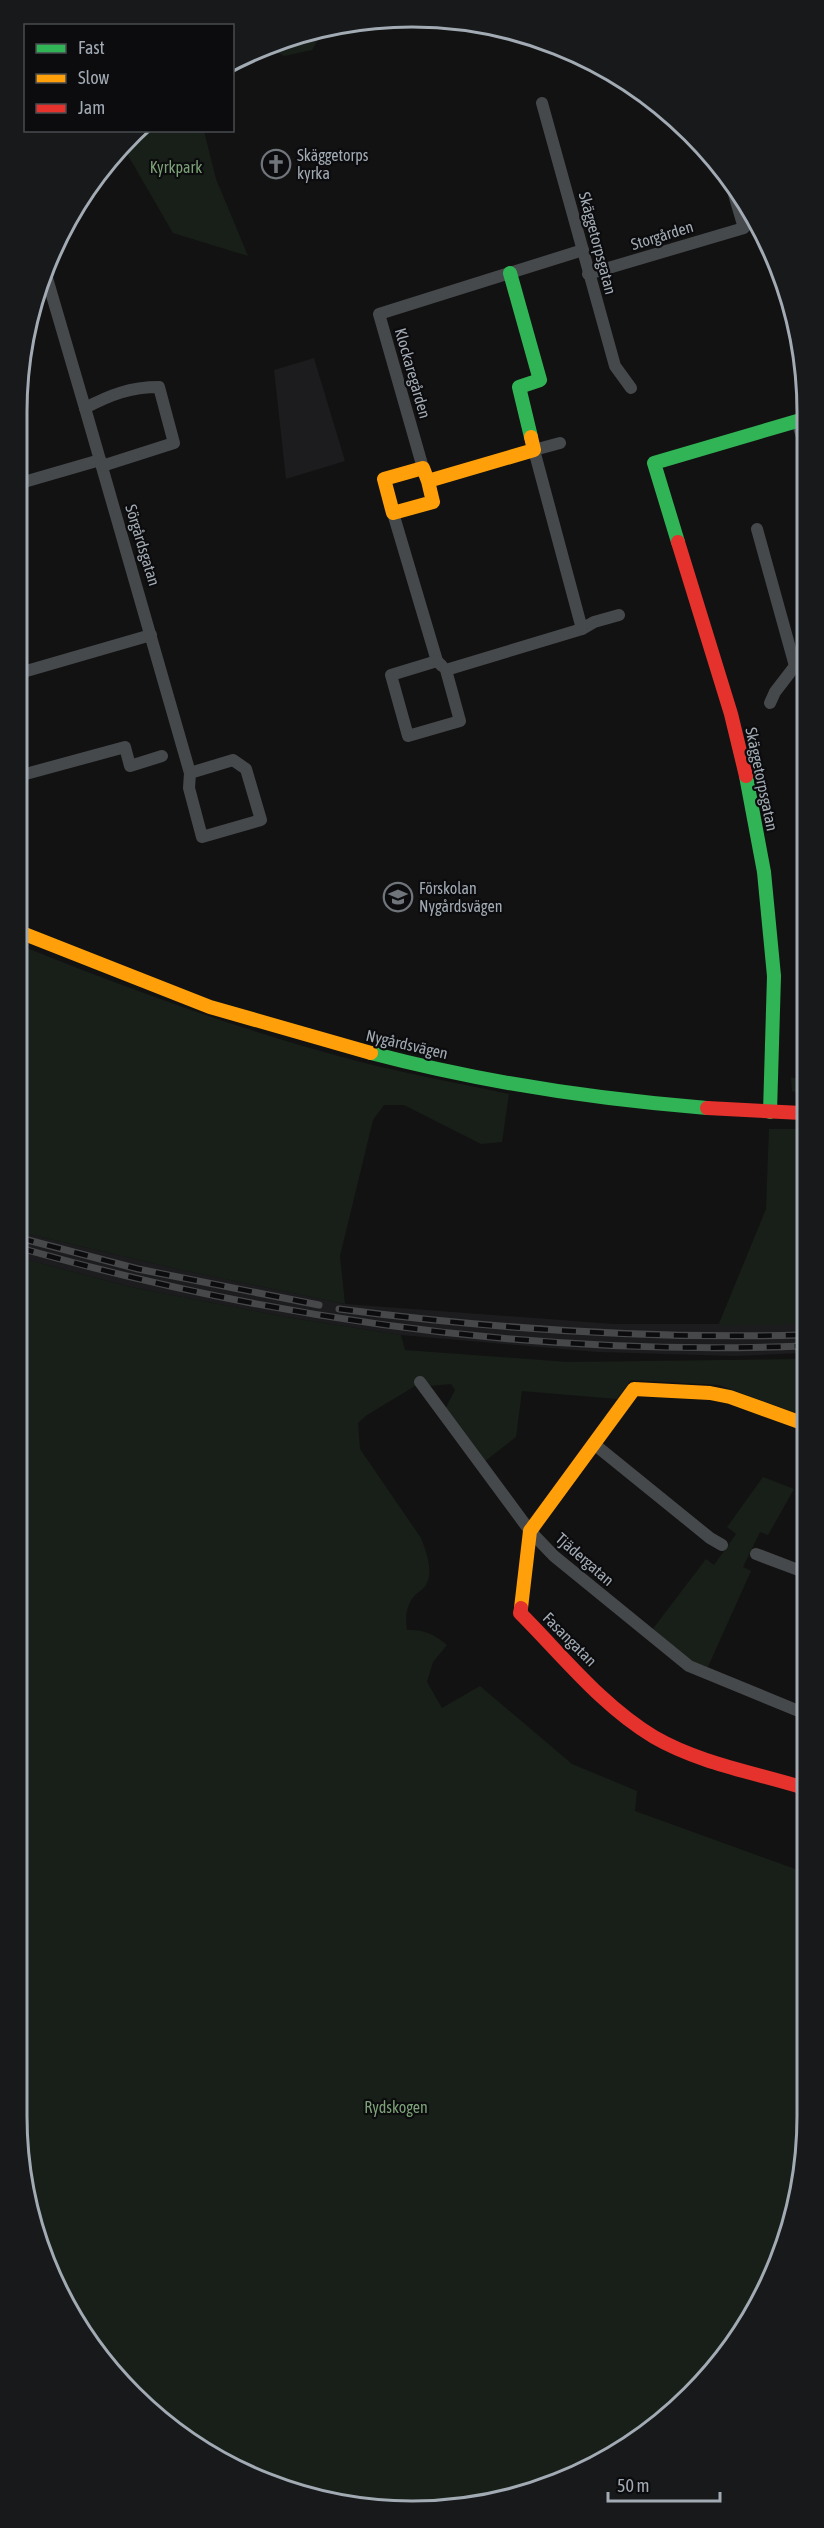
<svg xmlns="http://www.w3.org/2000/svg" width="824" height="2528" font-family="'Asap Condensed',sans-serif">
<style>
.built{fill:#1c1c1e}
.green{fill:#181f18}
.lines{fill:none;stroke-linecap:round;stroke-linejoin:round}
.street{stroke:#46494b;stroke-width:12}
.fast{stroke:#30b455;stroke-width:14}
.slow{stroke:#ff9f0a;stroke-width:14}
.jam{stroke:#e5322d;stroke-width:14}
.rail-casing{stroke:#46484a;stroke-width:7}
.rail{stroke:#0c0c0e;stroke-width:4.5;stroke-dasharray:14;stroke-linecap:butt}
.labels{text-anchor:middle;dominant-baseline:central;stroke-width:4.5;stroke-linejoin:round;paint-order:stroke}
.poi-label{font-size:16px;fill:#a2abb4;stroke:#0c0c0e;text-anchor:start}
.park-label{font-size:16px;fill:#7ca177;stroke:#0c0c0e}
.street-label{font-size:16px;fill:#a2abb4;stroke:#0c0c0e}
.rim{fill:none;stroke:#a2abb4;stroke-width:3}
</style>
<rect width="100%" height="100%" fill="#121212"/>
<g class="built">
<path d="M 314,358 L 345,461 L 286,479 L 274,370 Z"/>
<path d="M 20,1232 L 177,1269 L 345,1304 L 614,1324 L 802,1324 L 802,1353 L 735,1356 L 597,1352 L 401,1335 L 286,1317 L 131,1287 L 20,1258 Z"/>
</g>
<g class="green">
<path d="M 326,27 L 312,50 L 284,56 L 266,45 Z"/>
<path d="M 135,130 L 204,131 L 216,179 L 248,256 L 173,233 L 122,145 Z"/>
<path d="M 22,946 C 131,990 243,1031 357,1061 C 407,1074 458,1083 509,1094 L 502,1142 L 481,1144 L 404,1105 L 384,1105 L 373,1120 L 340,1256 L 345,1304 L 177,1269 L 20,1232 Z"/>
<path d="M 791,1077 L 802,1080 L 802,1095 L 792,1091 Z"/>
<path d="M 769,1129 L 802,1129 L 802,1324 L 718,1326 L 766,1209 Z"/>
<path d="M 20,1258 L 131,1287 L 286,1317 L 401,1335 L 405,1350 L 568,1362 L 802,1359 L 802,1415 L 719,1385 L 631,1380 L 617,1399 L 522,1391 L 516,1437 L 484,1462 L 445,1409 L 455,1390 L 451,1384 L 430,1386 L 425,1380 L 367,1415 L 358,1423 L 360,1449 L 421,1538 C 426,1551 434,1571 426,1585 C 424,1588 419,1592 416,1594 C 406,1604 405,1617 407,1630 C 424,1629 434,1634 447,1645 L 433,1662 L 427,1682 L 442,1708 L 480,1686 L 572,1764 L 637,1791 L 635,1811 L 801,1871 L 800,2194 L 777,2268 L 741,2336 L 692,2395 L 632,2445 L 514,2498 L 438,2511 L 361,2508 L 237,2471 L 171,2430 L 115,2377 L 46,2267 L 24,2193 L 17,2116 Z"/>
<path d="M 763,1477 L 794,1489 L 768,1535 L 760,1532 L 743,1567 L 751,1571 L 707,1669 L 691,1661 L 652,1630 L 706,1559 L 714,1565 L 736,1534 L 727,1527 Z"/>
</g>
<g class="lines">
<g class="street">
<path d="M 542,103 L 615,366 L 631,388"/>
<path d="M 44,268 L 85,408"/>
<path d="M 588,274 L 744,228 L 731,184"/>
<path d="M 797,421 L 804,443"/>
<path d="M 560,443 L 534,450 L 582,629 L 594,622 L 619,615"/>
<path d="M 100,460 L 190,773"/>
<path d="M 423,468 L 379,314 L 583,250"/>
<path d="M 24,482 L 100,460 L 85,408 C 110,395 130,387 159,387 L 174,443 L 102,466"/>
<path d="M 393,513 L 437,661 L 442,666"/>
<path d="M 757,529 L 795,666"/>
<path d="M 437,661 L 391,675 L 408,736 L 460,721 L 446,670 L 582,629"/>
<path d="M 23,672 L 151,635"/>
<path d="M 770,703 L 775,692 L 795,666 L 802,665"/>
<path d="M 233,760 L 246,769 L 261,820 L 202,837 L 189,788 L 190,773 Z"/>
<path d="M 22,775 L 125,747 L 130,766 L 162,756"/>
<path d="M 420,1382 L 530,1531 L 554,1556 L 689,1666 L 801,1712"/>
<path d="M 594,1444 L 710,1538 L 722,1545"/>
<path d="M 756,1554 L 801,1571"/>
</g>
<g class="fast">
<path d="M 510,273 L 540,380 L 519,387 L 531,437"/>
<path d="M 678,542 L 654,463 L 804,419"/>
<path d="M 746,776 L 764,872 L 774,976 L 770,1112"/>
<path d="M 371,1053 C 481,1082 594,1099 707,1108"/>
</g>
<g class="slow">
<path d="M 428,481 L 423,468 L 384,479 L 393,513 L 433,502 L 428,481 L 534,450 L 531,437"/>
<path d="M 22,933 L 210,1007 L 371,1053"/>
<path d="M 521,1608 L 530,1531 L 634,1389 L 710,1393 L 730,1397 L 802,1423"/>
</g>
<g class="jam">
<path d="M 678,542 L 731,714 L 746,776"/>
<path d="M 707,1108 L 802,1113"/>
<path d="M 521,1608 L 520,1613 C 562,1655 602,1706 654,1737 C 699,1763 752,1772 801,1787"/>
</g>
<g class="rail-casing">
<g id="rail">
<path d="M 20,1238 L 138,1269 L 319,1305"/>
<path d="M 20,1248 C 274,1320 538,1356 802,1346"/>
<path d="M 339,1309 C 494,1329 646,1339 802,1335"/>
</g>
</g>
<use href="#rail" class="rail"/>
</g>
<defs>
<g id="church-ring" transform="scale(1.5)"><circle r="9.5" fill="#0c0c0e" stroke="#70757b" stroke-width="1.5"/><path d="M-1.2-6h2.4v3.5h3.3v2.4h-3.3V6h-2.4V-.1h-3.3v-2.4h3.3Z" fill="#70757b"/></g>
<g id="school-ring" transform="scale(1.5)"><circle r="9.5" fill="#0c0c0e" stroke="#70757b" stroke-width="1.5"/><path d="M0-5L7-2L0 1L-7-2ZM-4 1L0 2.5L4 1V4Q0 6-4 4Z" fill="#70757b"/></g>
</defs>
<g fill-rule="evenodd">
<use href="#church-ring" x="276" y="164"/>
<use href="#school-ring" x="398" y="897"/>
</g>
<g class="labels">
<g class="poi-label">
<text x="297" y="155">Skäggetorps<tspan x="297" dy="18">kyrka</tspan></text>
<text x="419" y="888">Förskolan<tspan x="419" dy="18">Nygårdsvägen</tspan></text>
</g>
<g class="park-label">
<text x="176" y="167">Kyrkpark</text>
<text x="396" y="2107">Rydskogen</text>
</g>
<g class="street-label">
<text transform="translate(662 235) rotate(-17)">Storgården</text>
<text transform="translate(598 243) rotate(75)">Skäggetorpsgatan</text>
<text transform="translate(413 373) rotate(74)">Klockaregården</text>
<text transform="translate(143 545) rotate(73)">Sörgårdsgatan</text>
<text transform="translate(762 779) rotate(78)">Skäggetorpsgatan</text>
<text transform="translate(407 1044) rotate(13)">Nygårdsvägen</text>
<text transform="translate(585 1559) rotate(41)">Tjädergatan</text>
<text transform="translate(570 1639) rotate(45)">Fasangatan</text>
</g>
</g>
<path d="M0 0H824V2528H0ZM412 27H412A385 385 0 0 1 797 412V2116A385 385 0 0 1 412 2501H412A385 385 0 0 1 27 2116V412A385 385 0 0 1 412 27Z" fill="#18191b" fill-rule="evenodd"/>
<path class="rim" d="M412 27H412A385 385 0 0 1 797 412V2116A385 385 0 0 1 412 2501H412A385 385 0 0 1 27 2116V412A385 385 0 0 1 412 27Z"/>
<rect x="24" y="24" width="210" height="108" fill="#0c0c0e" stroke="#484c50" stroke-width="1.5"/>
<rect x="36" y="44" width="30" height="9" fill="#30b455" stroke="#484c50" stroke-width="1.5"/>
<text x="78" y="54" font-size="18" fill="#a2abb4">Fast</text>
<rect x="36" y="74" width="30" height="9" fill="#ff9f0a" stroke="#484c50" stroke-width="1.5"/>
<text x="78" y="84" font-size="18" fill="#a2abb4">Slow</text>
<rect x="36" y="104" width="30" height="9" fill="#e5322d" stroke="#484c50" stroke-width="1.5"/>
<text x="78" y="114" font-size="18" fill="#a2abb4">Jam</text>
<path d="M608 2492v9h112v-9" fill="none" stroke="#a2abb4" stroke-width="3"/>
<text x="617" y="2492" font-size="18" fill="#a2abb4" stroke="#0c0c0e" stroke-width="4.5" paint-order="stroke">50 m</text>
</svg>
